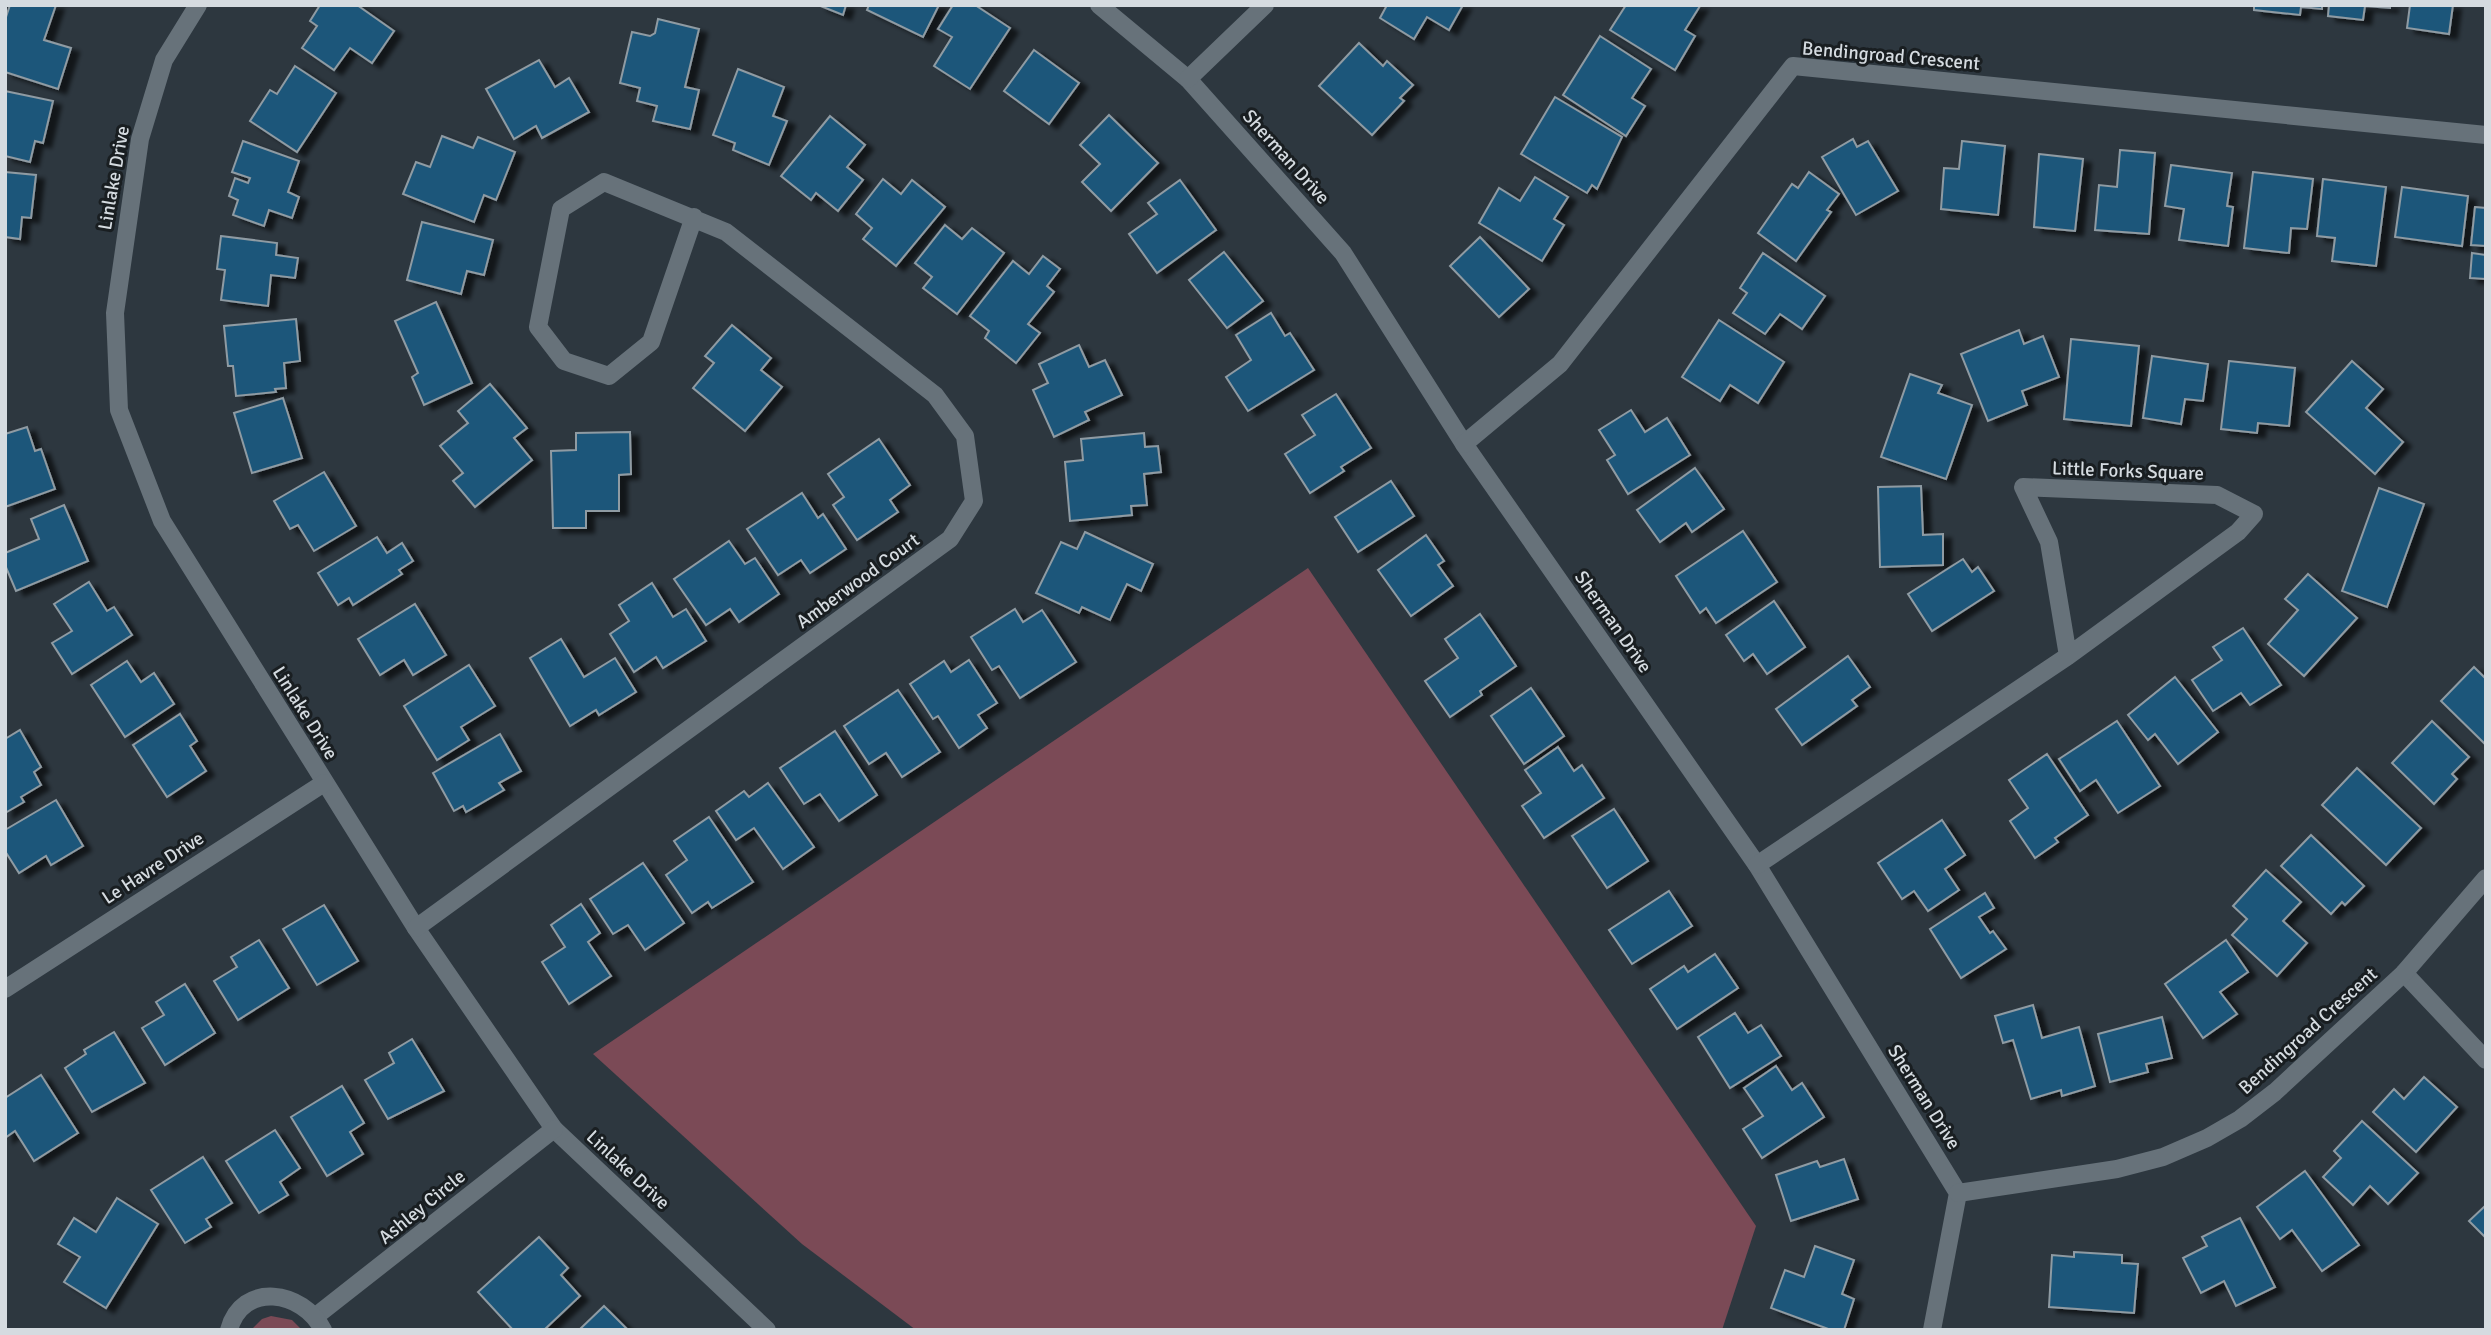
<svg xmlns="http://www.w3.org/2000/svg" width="2491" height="1335" font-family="Signika,sans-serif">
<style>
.green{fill:#7b4a56}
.building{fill:#1e577a;stroke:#8f9ba3;stroke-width:2;filter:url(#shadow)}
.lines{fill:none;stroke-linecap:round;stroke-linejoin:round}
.minor{stroke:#67727a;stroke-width:18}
.labels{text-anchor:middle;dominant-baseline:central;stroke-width:6;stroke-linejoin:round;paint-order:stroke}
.street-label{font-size:19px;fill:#d5dbe0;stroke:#191e21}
</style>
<defs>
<filter id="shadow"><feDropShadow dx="8" dy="4.5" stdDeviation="2" flood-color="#0009"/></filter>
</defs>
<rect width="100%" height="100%" fill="#2d373f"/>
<g class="green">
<path d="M 1308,568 L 1756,1226 L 1722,1330 L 916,1330 L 802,1244 L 593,1054 Z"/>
<path d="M 271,1316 L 292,1320 L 302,1330 L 251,1330 L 262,1319 Z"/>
</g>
<g class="building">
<path d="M 10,5 L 56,5 L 44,40 L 71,48 L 58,89 L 5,72 L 5,20 Z"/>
<path d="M 320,5 L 357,5 L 394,31 L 372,63 L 350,48 L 334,70 L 302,48 L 317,26 L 310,21 Z"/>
<path d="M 818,5 L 846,5 L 843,15 Z"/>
<path d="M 869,5 L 939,5 L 923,37 L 867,10 Z"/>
<path d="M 953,5 L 975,5 L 1010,28 L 970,89 L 934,66 L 952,37 L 938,29 Z"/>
<path d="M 1387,5 L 1463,5 L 1449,30 L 1427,17 L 1414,39 L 1380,18 Z"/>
<path d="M 1626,5 L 1700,6 L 1685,30 L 1695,36 L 1675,70 L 1610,30 Z"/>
<path d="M 2254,5 L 2322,5 L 2322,9 L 2301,7 L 2300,15 L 2254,10 Z"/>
<path d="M 2329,5 L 2390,5 L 2390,8 L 2365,6 L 2363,20 L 2328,16 Z"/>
<path d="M 2410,5 L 2453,5 L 2449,34 L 2407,28 Z"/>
<path d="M 658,19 L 699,29 L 685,87 L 699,90 L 690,129 L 653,121 L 657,106 L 637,101 L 640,88 L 620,83 L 632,32 L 650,36 L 655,33 Z"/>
<path d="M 1600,36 L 1651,69 L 1632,98 L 1645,106 L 1626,136 L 1563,95 Z"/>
<path d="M 1359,43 L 1383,66 L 1387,61 L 1413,85 L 1400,98 L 1404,101 L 1372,135 L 1319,86 Z"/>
<path d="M 1034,50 L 1079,83 L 1049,124 L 1004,91 Z"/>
<path d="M 539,60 L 555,87 L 569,78 L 589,112 L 542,138 L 536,126 L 514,139 L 486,89 Z"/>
<path d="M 295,66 L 336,93 L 297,152 L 250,121 L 270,90 L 277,94 Z"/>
<path d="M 738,69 L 784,87 L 773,116 L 787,121 L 769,165 L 733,150 L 735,143 L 713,135 Z"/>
<path d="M 5,91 L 53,101 L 43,143 L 35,141 L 30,162 L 5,156 Z"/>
<path d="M 1555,97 L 1622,137 L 1597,189 L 1592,185 L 1587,193 L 1521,154 Z"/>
<path d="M 1109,115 L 1158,163 L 1111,211 L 1082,182 L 1100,164 L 1080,145 Z"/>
<path d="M 830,116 L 865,145 L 847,167 L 863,180 L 838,211 L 816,193 L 811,200 L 781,176 Z"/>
<path d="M 442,136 L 473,148 L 478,137 L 515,152 L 496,200 L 484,195 L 474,222 L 403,194 L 416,162 L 430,167 Z"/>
<path d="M 1853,139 L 1857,147 L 1868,141 L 1898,191 L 1856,215 L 1822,157 Z"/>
<path d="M 243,141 L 299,161 L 288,192 L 299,197 L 292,218 L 269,210 L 264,226 L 233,215 L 238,200 L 229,196 L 235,178 L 248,183 L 250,178 L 232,172 Z"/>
<path d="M 1962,141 L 2005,146 L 1998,215 L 1941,209 L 1944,168 L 1959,169 Z"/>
<path d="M 2120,150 L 2155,153 L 2149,234 L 2095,230 L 2099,185 L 2117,187 Z"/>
<path d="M 2039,154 L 2083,159 L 2075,231 L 2034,227 Z"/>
<path d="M 2171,165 L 2232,173 L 2227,206 L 2233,207 L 2228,246 L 2179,240 L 2184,209 L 2165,206 Z"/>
<path d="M 5,172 L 36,175 L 31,218 L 22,217 L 20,239 L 5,237 Z"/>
<path d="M 1809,172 L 1839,194 L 1827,210 L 1831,212 L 1796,261 L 1758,233 L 1792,184 L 1798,188 Z"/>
<path d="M 2253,172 L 2313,179 L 2307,229 L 2291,228 L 2289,253 L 2244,248 Z"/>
<path d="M 1535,177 L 1568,197 L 1554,219 L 1564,225 L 1542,261 L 1479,223 L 1499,188 L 1520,201 Z"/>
<path d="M 883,179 L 901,194 L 912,180 L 945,207 L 896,266 L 863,239 L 872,228 L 856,214 Z"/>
<path d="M 2323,179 L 2386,187 L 2376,266 L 2332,261 L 2335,238 L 2317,236 Z"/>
<path d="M 1180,180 L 1216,230 L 1157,273 L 1129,234 L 1157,214 L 1148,203 Z"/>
<path d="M 2402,187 L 2468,196 L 2462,246 L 2395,237 Z"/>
<path d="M 2475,207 L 2486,208 L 2486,246 L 2471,245 Z"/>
<path d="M 422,222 L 493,240 L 484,275 L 467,271 L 461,294 L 407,280 Z"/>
<path d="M 945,225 L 962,239 L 972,228 L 1004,253 L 957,314 L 923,288 L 932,277 L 915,263 Z"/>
<path d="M 221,236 L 277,243 L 276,255 L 298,258 L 295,278 L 271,275 L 268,306 L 221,300 L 225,270 L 217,269 Z"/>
<path d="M 1480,237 L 1529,289 L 1499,317 L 1450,266 Z"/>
<path d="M 1224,252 L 1263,301 L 1227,328 L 1189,280 Z"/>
<path d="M 1763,253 L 1825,296 L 1802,329 L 1780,314 L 1765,334 L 1733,313 L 1747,293 L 1740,288 Z"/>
<path d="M 2472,253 L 2486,255 L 2486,279 L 2470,278 Z"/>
<path d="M 1043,256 L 1060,269 L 1047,286 L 1054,292 L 1028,324 L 1040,333 L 1016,363 L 985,338 L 989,331 L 970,316 L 1013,261 L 1029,274 Z"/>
<path d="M 436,302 L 472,383 L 424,405 L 412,377 L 418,373 L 395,321 Z"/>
<path d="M 1271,313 L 1285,336 L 1290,333 L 1314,370 L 1248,411 L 1226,377 L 1251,360 L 1236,335 Z"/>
<path d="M 296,319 L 300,361 L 284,363 L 286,388 L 275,389 L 276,392 L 236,396 L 233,366 L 228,366 L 224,326 Z"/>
<path d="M 1719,320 L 1784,362 L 1758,403 L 1730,385 L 1720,401 L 1682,377 Z"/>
<path d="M 732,325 L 771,358 L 761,370 L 782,387 L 745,431 L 693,388 L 714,363 L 705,356 Z"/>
<path d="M 2019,330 L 2024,344 L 2043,336 L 2059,377 L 2022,391 L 2027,405 L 1988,421 L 1961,354 Z"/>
<path d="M 2071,339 L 2139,346 L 2131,426 L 2064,419 Z"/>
<path d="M 1079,345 L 1089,367 L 1105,360 L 1122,395 L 1085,412 L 1089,420 L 1054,437 L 1033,390 L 1048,383 L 1039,364 Z"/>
<path d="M 2152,356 L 2208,364 L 2203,401 L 2185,399 L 2181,424 L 2143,418 Z"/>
<path d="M 2229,361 L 2295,368 L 2289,426 L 2258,423 L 2257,433 L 2221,429 Z"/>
<path d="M 2352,361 L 2383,389 L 2366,408 L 2403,442 L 2375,474 L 2306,412 Z"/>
<path d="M 1910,374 L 1942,385 L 1938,393 L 1972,405 L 1946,479 L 1881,457 Z"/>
<path d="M 490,384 L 527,428 L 514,438 L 532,460 L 475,507 L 453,481 L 463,473 L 440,446 L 468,423 L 458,411 Z"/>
<path d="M 1336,394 L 1371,448 L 1341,467 L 1344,471 L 1310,493 L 1285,454 L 1315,435 L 1302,415 Z"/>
<path d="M 283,398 L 302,458 L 252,473 L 234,413 Z"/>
<path d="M 1631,410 L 1645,432 L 1667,418 L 1690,455 L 1628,494 L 1607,460 L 1615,455 L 1599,430 Z"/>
<path d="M 27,427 L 35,451 L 41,449 L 55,489 L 5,507 L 5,434 Z"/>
<path d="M 630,432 L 631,474 L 619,475 L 619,511 L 586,511 L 586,528 L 553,528 L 551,451 L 576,450 L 576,433 Z"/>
<path d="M 1144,433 L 1145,447 L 1158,446 L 1161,472 L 1144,474 L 1147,505 L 1131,506 L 1132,515 L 1070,521 L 1065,462 L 1083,460 L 1081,439 Z"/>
<path d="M 879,439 L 910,485 L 890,500 L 898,512 L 857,540 L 833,505 L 844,497 L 828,474 Z"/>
<path d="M 1695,468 L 1724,509 L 1692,532 L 1686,523 L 1660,542 L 1637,510 Z"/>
<path d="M 324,472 L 356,526 L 314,551 L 298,525 L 290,529 L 274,501 Z"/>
<path d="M 1391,481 L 1414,516 L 1358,552 L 1335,517 Z"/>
<path d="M 1921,486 L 1923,535 L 1943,534 L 1943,565 L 1880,567 L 1878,487 Z"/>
<path d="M 2379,488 L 2424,504 L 2387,607 L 2342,591 Z"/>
<path d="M 802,493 L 818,518 L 823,514 L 846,549 L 810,573 L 801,560 L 778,575 L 747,529 Z"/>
<path d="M 64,505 L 88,561 L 16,591 L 5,565 L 5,553 L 39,539 L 31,519 Z"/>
<path d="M 1743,531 L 1777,582 L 1716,623 L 1706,608 L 1700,613 L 1676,576 Z"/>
<path d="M 1085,532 L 1153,564 L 1141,591 L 1127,584 L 1110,620 L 1082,607 L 1079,613 L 1036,593 L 1061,542 L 1077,549 Z"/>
<path d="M 1426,535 L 1444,561 L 1438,565 L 1453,586 L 1411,616 L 1378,570 Z"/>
<path d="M 377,537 L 387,553 L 402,543 L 413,561 L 399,570 L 402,574 L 353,605 L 349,598 L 338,605 L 318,573 Z"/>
<path d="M 729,541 L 745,564 L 755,558 L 779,594 L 739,622 L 730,609 L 706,625 L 674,579 Z"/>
<path d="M 1963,559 L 1972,572 L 1978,567 L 1994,591 L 1932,631 L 1908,594 Z"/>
<path d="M 2308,574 L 2357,618 L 2304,676 L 2268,644 L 2298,610 L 2285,599 Z"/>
<path d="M 89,582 L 107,611 L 114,607 L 132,635 L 72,674 L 52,643 L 72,631 L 54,604 Z"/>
<path d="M 652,583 L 673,617 L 686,609 L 706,641 L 663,668 L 656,657 L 634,672 L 610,634 L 629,621 L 619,605 Z"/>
<path d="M 1774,601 L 1805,647 L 1767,674 L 1753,654 L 1744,661 L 1726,635 Z"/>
<path d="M 415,604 L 446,655 L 413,675 L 404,660 L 380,675 L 358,639 Z"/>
<path d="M 1015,609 L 1023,622 L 1042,610 L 1076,662 L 1020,698 L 999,666 L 992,670 L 971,637 Z"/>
<path d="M 1480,614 L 1516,666 L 1480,691 L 1482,695 L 1450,717 L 1425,681 L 1458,658 L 1445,639 Z"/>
<path d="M 2243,628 L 2281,685 L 2250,705 L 2241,693 L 2213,711 L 2192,680 L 2222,660 L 2213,647 Z"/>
<path d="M 561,639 L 584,677 L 615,658 L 636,692 L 599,715 L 596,710 L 570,726 L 530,658 Z"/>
<path d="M 1848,656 L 1870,687 L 1852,700 L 1857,706 L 1802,745 L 1776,709 Z"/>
<path d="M 969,660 L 997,703 L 978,715 L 987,728 L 959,748 L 938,716 L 933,719 L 910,684 L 944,661 L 951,672 Z"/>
<path d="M 127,661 L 141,682 L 154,673 L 174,704 L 125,737 L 91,685 Z"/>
<path d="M 469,665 L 495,706 L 461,727 L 469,740 L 437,760 L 404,706 Z"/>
<path d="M 2474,667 L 2486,679 L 2486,745 L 2441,701 Z"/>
<path d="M 2175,677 L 2218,732 L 2178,764 L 2155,734 L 2148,740 L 2128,715 Z"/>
<path d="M 1531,688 L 1564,736 L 1524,764 L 1491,716 Z"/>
<path d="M 898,690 L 940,752 L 902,777 L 886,753 L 869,764 L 844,726 Z"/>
<path d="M 180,714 L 197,741 L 190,746 L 206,771 L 167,797 L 133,745 Z"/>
<path d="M 2117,721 L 2160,786 L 2118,813 L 2096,780 L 2080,791 L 2059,759 Z"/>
<path d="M 2432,721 L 2469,757 L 2452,774 L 2457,779 L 2434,804 L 2392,763 Z"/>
<path d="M 20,730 L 41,767 L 34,772 L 41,785 L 21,797 L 24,802 L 5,813 L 5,739 Z"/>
<path d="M 835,731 L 877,795 L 839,821 L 820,794 L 804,804 L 780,768 Z"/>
<path d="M 500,734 L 521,771 L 499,783 L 504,790 L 466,812 L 463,806 L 454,811 L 433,773 Z"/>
<path d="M 1558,747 L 1574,771 L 1582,765 L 1604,798 L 1544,838 L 1522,806 L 1541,793 L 1525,770 Z"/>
<path d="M 2047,754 L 2088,815 L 2055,838 L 2058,842 L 2035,858 L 2010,821 L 2028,808 L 2009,780 Z"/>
<path d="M 2357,768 L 2421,828 L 2386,865 L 2322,805 Z"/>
<path d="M 768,783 L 814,847 L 783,869 L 754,828 L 736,840 L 716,811 L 744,791 L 749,797 Z"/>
<path d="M 56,800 L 83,846 L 51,865 L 46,856 L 19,873 L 5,851 L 5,830 Z"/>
<path d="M 1614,809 L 1648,861 L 1607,888 L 1572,836 Z"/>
<path d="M 709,817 L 753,882 L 712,908 L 708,902 L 692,913 L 666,875 L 687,860 L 674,841 Z"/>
<path d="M 1942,820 L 1965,855 L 1945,869 L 1959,890 L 1928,911 L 1914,891 L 1902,899 L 1878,863 Z"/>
<path d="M 2311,835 L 2364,886 L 2345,905 L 2342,902 L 2331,914 L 2281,866 Z"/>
<path d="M 643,863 L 684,923 L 645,950 L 628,925 L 613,934 L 590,899 Z"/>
<path d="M 2266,870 L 2301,902 L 2283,921 L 2307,943 L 2277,976 L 2232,935 L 2247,919 L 2233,906 Z"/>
<path d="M 1669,891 L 1692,926 L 1632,964 L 1609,930 Z"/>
<path d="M 1985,893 L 1994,908 L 1979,917 L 1990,933 L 1993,931 L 2006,949 L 1961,978 L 1930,929 Z"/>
<path d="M 581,904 L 600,933 L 588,942 L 611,976 L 569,1004 L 542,962 L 565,947 L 551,925 Z"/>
<path d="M 324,905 L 358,961 L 317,985 L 283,929 Z"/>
<path d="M 259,940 L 289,988 L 238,1020 L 214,981 L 237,967 L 231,957 Z"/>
<path d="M 2226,940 L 2248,972 L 2220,992 L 2237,1014 L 2203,1038 L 2165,984 Z"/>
<path d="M 1715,954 L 1738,988 L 1677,1029 L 1650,989 L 1684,966 L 1688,972 Z"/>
<path d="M 185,984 L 215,1033 L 165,1065 L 142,1028 L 164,1015 L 156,1002 Z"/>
<path d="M 2033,1005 L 2042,1038 L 2079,1027 L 2095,1086 L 2062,1096 L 2061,1090 L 2031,1099 L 2013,1040 L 2003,1043 L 1995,1016 Z"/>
<path d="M 1735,1013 L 1748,1033 L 1761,1025 L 1781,1056 L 1730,1088 L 1698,1037 Z"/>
<path d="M 2162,1017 L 2172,1058 L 2146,1064 L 2148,1072 L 2110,1082 L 2098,1034 Z"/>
<path d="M 114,1032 L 145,1083 L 92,1112 L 65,1068 L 86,1054 L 84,1050 Z"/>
<path d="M 412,1039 L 444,1091 L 388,1119 L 365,1080 L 394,1063 L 389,1053 Z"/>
<path d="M 1776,1066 L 1792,1090 L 1802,1083 L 1824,1117 L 1762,1158 L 1743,1129 L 1763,1116 L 1744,1088 Z"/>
<path d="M 41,1075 L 78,1133 L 34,1161 L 15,1131 L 5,1138 L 5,1098 Z"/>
<path d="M 2424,1077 L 2457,1107 L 2416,1152 L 2373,1112 L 2394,1089 L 2404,1099 Z"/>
<path d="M 342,1086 L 364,1123 L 350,1132 L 363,1154 L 327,1176 L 291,1117 Z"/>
<path d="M 2362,1121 L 2418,1173 L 2388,1204 L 2370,1186 L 2353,1205 L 2323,1177 L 2341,1158 L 2334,1151 Z"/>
<path d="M 275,1130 L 300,1168 L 280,1182 L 288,1195 L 259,1213 L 226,1161 Z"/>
<path d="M 203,1157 L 232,1203 L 206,1219 L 211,1227 L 185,1243 L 151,1190 Z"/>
<path d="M 1844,1159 L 1858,1199 L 1791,1221 L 1776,1175 L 1817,1161 L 1820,1167 Z"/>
<path d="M 2305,1171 L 2359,1245 L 2322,1271 L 2292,1230 L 2280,1239 L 2257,1207 Z"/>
<path d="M 117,1198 L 158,1224 L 106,1308 L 64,1282 L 80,1257 L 58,1244 L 74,1218 L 96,1232 Z"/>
<path d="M 2486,1205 L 2486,1238 L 2469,1221 Z"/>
<path d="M 2240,1218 L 2275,1287 L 2236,1306 L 2224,1281 L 2201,1293 L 2183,1258 L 2207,1246 L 2202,1237 Z"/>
<path d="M 539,1237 L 568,1268 L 561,1275 L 580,1296 L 544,1330 L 513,1330 L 478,1292 Z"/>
<path d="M 1815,1246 L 1854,1260 L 1842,1294 L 1854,1299 L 1844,1330 L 1831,1330 L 1771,1308 L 1785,1270 L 1804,1277 Z"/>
<path d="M 2074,1252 L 2122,1255 L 2122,1263 L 2138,1264 L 2134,1313 L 2049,1307 L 2052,1255 L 2074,1257 Z"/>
<path d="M 604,1306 L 628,1330 L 579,1330 Z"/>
</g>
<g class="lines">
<g class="minor">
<path d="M 198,5 L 164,60 L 140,139 L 115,313 L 119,410 L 162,521 L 416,928 L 554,1129 L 767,1330"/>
<path d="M 1099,5 L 1188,79 L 1343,253 L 1464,444 L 1757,865 L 1958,1193 L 1932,1330"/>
<path d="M 1188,79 L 1265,5"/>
<path d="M 1464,444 L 1560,364 L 1793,66 L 2486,135"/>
<path d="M 1757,865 L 2068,656 L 2238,532 L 2254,514 L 2217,495 L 2023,487 L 2049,542 L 2068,656"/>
<path d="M 416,928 L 950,539 L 974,501 L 965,436 L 935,395 L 726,232 L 604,182 L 561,209 L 538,327 L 564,361 L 609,376 L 651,342 L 694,217"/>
<path d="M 2404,973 L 2486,1060"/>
<path d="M 5,989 L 324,783"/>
<path d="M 1958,1193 L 2117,1169 L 2163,1157 L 2207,1138 L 2240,1119 L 2275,1092 L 2404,973 L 2486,878"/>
<path d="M 316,1316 L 554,1129"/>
<path d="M 229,1330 C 242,1281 303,1290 323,1330"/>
</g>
</g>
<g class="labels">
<g class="street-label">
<text transform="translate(1891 56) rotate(5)">Bendingroad Crescent</text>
<text transform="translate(1286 157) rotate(48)">Sherman Drive</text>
<text transform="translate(114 178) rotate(-80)">Linlake Drive</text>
<text transform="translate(2128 471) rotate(2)">Little Forks Square</text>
<text transform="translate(858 581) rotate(-36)">Amberwood Court</text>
<text transform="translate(1613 622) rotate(55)">Sherman Drive</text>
<text transform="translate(305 713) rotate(58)">Linlake Drive</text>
<text transform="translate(153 868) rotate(-33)">Le Havre Drive</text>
<text transform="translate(2308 1031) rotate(-42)">Bendingroad Crescent</text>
<text transform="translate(1924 1097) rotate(58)">Sherman Drive</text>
<text transform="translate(628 1170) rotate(43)">Linlake Drive</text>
<text transform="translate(422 1207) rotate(-39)">Ashley Circle</text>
</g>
</g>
<rect width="2491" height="1335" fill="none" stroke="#d5dbe0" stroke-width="14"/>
</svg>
